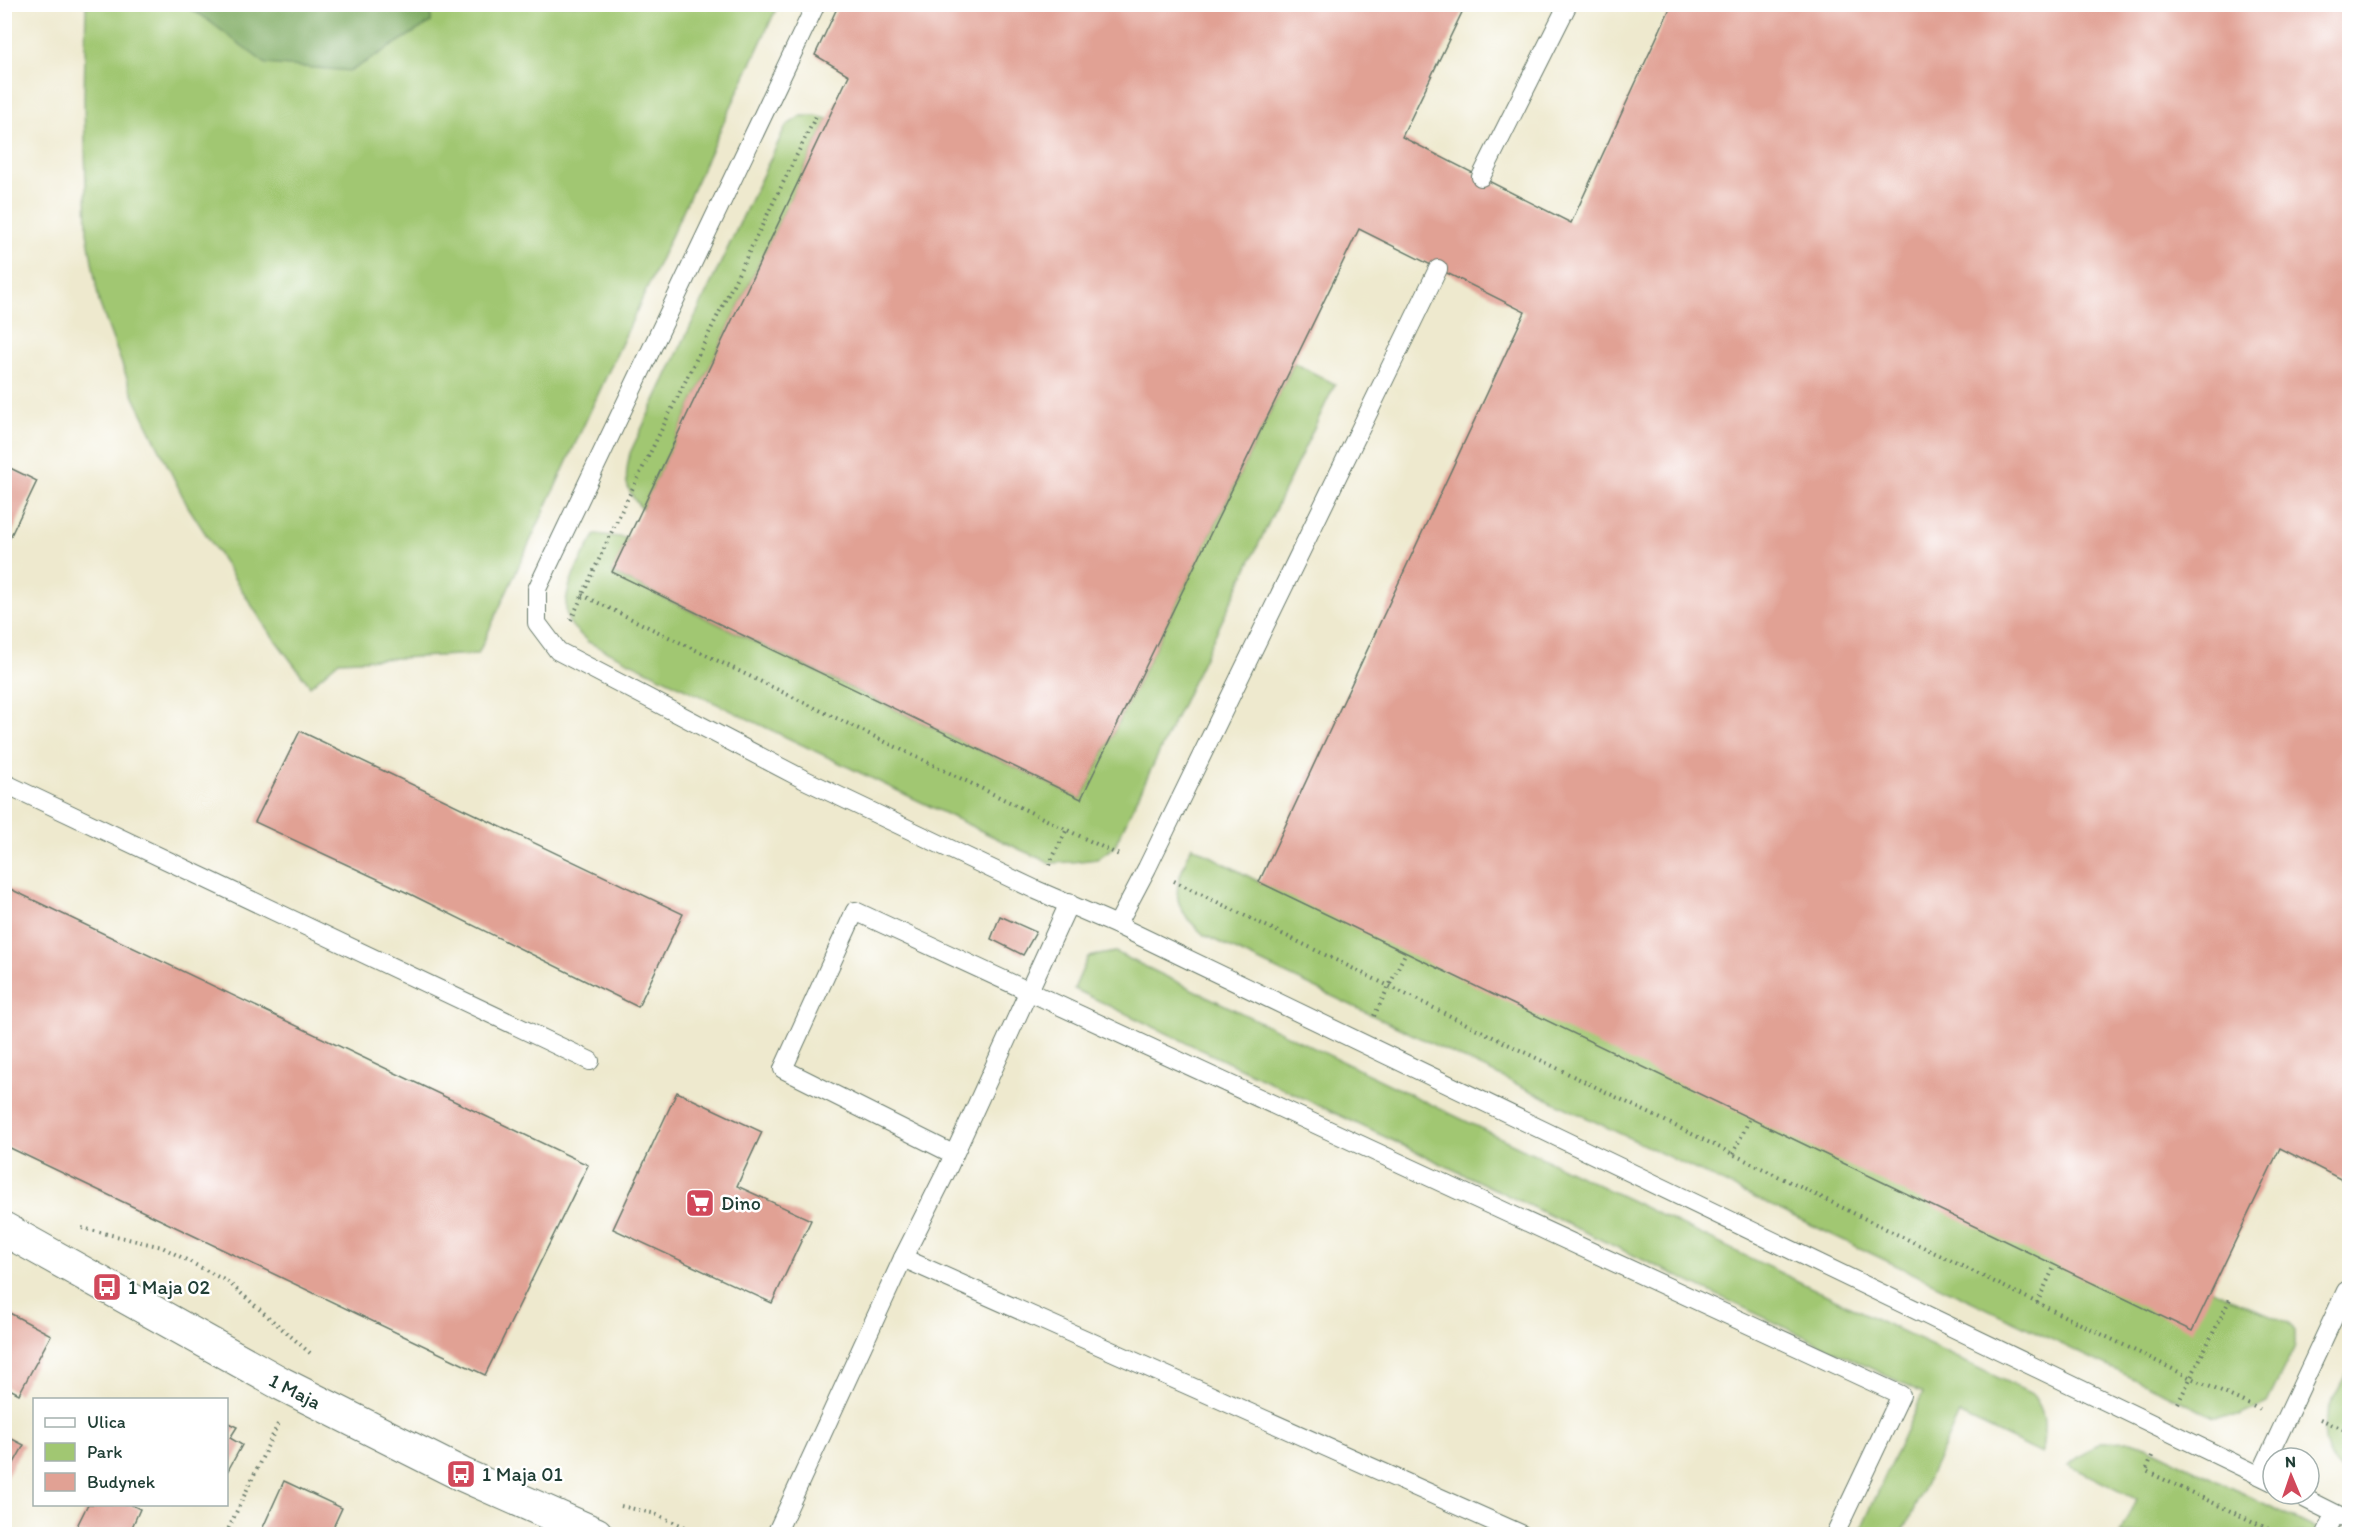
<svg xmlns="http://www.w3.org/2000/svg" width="2354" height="1539" font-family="Itim,sans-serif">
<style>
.green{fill:#a1c772;stroke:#608253;stroke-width:1.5}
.forest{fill:#80ac64;stroke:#50744c;stroke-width:1.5}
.building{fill:#e1a194}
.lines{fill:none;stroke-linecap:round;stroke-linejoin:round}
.lane-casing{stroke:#67796a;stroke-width:20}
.secondary-casing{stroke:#67796a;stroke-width:35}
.path{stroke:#67796a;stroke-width:4;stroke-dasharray:1.5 4.5;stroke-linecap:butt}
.lane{stroke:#fff;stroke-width:18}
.secondary{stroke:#fff;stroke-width:33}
.labels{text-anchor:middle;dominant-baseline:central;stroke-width:5;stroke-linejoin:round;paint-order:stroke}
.poi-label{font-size:20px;fill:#1f3d34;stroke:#fff;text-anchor:start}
.street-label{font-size:20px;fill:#1f3d34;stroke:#fff}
</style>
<rect width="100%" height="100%" fill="#fff"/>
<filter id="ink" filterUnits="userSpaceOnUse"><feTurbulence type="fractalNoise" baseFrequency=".0167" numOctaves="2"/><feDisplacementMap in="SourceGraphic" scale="12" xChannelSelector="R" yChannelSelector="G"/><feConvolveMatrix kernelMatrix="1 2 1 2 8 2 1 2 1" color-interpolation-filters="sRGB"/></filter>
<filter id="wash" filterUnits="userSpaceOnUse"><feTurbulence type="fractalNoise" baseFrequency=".008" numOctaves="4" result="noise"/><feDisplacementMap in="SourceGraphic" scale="24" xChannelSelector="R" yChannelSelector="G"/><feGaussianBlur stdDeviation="1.35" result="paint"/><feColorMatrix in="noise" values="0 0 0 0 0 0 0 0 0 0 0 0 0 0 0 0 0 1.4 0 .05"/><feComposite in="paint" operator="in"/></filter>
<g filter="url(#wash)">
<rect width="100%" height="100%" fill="#eee9ce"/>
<g class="green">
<path d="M 86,5 L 182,5 L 201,15 L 431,22 L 431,5 L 778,5 L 478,654 L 339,661 L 310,686 L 267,629 L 187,505 L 134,397 L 99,302 L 87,232 L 84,100 Z"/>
<path d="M 801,116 L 816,116 L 828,119 L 642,509 C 624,489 624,479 630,453 L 786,126 Z"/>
<path d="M 1294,363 L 1335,384 L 1114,847 L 1097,859 L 1072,862 L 1050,863 L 1021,850 L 588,642 C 583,636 573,629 569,622 C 557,596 583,555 596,534 L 628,538 L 612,573 L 1081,799 Z"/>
<path d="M 1192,846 L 1259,882 L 2289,1323 L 2295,1331 L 2295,1346 L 2267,1403 L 2239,1416 L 2214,1417 L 1204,935 C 1167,902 1174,888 1192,846 Z"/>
<path d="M 1115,952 L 2032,1394 C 2049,1416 2044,1428 2042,1454 L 1959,1414 L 1902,1534 L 1859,1534 L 1923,1393 L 1074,989 L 1088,957 Z"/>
<path d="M 2349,1369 L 2350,1475 L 2349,1475 C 2344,1471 2335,1466 2331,1460 C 2312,1428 2334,1397 2349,1369 Z"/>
<path d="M 2131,1441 L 2146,1446 L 2327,1534 L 2120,1534 L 2136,1499 L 2068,1465 L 2100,1442 Z"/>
</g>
<path class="forest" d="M 182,5 L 431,5 L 431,22 L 351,71 L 266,64 L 201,15 Z"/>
<g id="blocks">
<g class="building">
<path d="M 839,4 L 1466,4 L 1402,137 L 1571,223 L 1672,4 L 2350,4 L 2350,1184 L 2280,1148 L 2192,1331 L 1259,882 L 1525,312 L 1359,229 L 1081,799 L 612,572 L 849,75 L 815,55 Z"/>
<path d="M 4,465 L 37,481 L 4,550 Z"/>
<path d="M 300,731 L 683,914 L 638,1007 L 410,894 L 255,822 Z"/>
<path d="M 4,886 L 588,1165 L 485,1375 L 4,1145 Z"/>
<path d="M 1000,916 L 1036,932 L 1023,955 L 991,939 Z"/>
<path d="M 677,1092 L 762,1132 L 737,1186 L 811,1220 L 772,1303 L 613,1229 Z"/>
<path d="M 4,1310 L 51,1335 L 19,1394 L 4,1386 Z"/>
<path d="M 226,1422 L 237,1427 L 230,1438 L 242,1445 L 226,1474 Z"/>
<path d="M 4,1435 L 24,1445 L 4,1481 Z"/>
<path d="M 284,1481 L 342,1508 L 330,1534 L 260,1534 Z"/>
<path d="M 88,1504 L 130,1504 L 140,1509 L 129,1534 L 73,1534 Z"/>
</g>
</g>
</g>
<g filter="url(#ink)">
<use href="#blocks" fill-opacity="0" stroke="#67796a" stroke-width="1.5"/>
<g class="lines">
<g class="lane-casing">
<g id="lane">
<path d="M 816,4 L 537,589 L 537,623 L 558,651 L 803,779 L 1036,890 L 1117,925 L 2273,1482"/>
<path d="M 1481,177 L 1568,4"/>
<path d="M 4,783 L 590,1061"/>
<path d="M 1117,925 L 1147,868 L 1438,269"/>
<path d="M 953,1154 L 783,1069 L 855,911 L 1901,1395 L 1835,1534"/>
<path d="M 903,1258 L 1521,1534"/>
<path d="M 2260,1475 L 2346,1291 L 2350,1289"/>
<path d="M 2296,1494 L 2350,1521"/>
<path d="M 776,1534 L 903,1258 L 947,1170 L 1069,903"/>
<path d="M 2326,1534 L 2335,1514"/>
</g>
</g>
<g class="secondary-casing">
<path id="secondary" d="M 4,1229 L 282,1384 L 461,1474 L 596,1534"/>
</g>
<g class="path">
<path d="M 582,595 L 1121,856"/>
<path d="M 571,620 L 620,514 L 816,116"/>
<path d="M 1049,865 L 1066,831"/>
<path d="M 1174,881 L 2191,1378 L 2259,1409"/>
<path d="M 1374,1016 L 1406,952"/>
<path d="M 1733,1154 L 1750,1118"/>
<path d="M 82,1228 L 162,1247 L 228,1282 L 310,1353"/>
<path d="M 2037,1303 L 2055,1265"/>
<path d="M 2178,1403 L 2231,1297"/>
<path d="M 2320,1419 L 2350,1432"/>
<path d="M 2152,1456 L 2146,1471 L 2279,1534"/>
<path d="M 621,1506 L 652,1513 L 702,1534"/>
<path d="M 226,1534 L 278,1424"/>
<path d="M 675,1534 L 680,1525"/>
</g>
<use href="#lane" class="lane"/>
<use href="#secondary" class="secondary"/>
</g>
</g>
<defs>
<g id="supermarket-square" transform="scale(1.5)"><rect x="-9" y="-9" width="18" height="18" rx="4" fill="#d1495b" stroke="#fff"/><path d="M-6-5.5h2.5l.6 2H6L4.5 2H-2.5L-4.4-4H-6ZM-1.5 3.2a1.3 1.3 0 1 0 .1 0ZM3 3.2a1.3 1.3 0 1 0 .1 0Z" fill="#fff"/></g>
<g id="bus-square" transform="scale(1.5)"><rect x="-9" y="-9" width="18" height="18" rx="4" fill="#d1495b" stroke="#fff"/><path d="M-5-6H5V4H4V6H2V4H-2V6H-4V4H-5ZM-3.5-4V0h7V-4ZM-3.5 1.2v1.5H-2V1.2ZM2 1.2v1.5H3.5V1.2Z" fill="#fff"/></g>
</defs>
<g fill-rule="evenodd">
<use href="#supermarket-square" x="700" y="1203"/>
<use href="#bus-square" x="107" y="1287"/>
<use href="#bus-square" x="461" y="1474"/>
</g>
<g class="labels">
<g class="poi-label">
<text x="721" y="1203">Dino</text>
<text x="128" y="1287">1 Maja 02</text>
<text x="482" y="1474">1 Maja 01</text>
</g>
<g class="street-label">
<text transform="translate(295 1391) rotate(27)">1 Maja</text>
</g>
</g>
<rect width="2354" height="1539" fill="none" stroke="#fff" stroke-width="24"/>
<rect x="33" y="1398" width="195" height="108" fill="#ffffff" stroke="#a5b1ae" stroke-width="1.5"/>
<rect x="45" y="1418" width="30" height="9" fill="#ffffff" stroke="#a5b1ae" stroke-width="1.5"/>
<text x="87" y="1428" font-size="18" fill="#1f3d34">Ulica</text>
<rect x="45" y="1443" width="30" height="18" fill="#a1c772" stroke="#a5b1ae" stroke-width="1.5"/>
<text x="87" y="1458" font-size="18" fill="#1f3d34">Park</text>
<rect x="45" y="1473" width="30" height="18" fill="#e1a194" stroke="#a5b1ae" stroke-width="1.5"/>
<text x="87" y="1488" font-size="18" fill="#1f3d34">Budynek</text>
<g transform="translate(2291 1476) rotate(358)"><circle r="28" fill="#ffffff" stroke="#a5b1ae" stroke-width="1.5"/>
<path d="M0-4.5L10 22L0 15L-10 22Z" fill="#d1495b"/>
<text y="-9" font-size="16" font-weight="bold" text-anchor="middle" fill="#1f3d34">N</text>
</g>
</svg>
